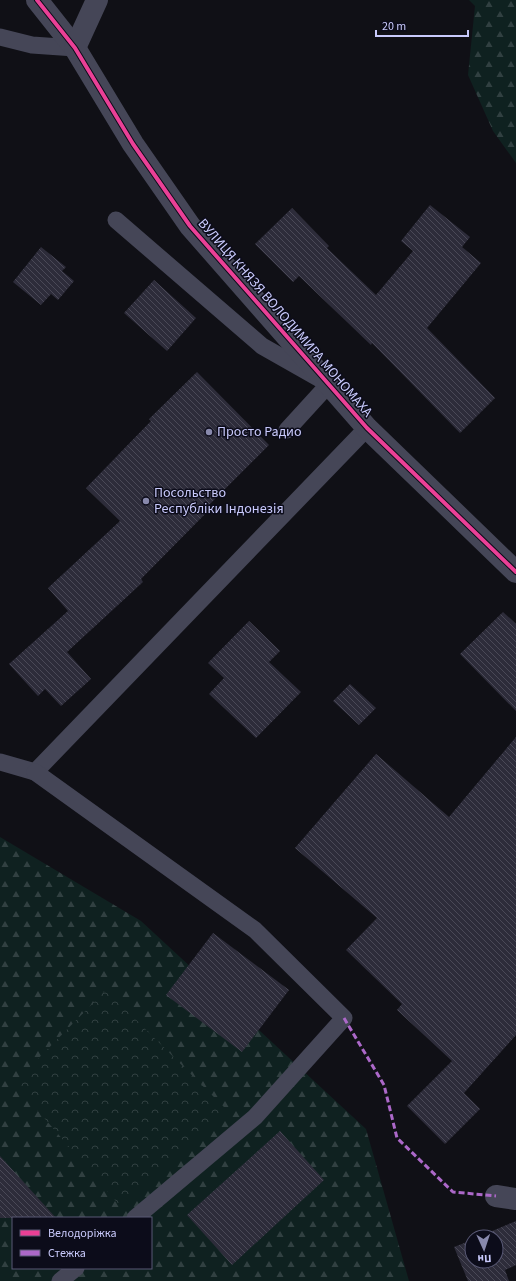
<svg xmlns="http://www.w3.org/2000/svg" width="516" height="1281" font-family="'Source Sans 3',sans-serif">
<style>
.forest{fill:url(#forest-firs);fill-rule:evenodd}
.park{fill:url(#park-crowns)}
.building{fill:url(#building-back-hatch)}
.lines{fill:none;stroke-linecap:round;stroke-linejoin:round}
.service{stroke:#454657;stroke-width:17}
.minor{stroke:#454657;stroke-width:22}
.quiet{stroke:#ac68c9;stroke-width:3;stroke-dasharray:6 3;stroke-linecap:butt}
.cycleway-casing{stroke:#0c0c1a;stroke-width:6}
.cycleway{stroke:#ea4096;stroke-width:4}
.poi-dot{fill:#8889ac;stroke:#0c0c1a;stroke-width:1.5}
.labels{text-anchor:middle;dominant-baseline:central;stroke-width:3;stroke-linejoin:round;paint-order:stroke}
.street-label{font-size:14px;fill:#c9cafc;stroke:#0c0c1a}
.poi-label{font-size:14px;fill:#c9cafc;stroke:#0c0c1a;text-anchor:start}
</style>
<defs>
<pattern id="forest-firs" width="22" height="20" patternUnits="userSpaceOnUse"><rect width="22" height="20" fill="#0f2120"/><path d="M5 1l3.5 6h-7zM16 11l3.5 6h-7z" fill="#314041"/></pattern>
<pattern id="park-crowns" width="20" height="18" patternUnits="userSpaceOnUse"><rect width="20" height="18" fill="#0f2120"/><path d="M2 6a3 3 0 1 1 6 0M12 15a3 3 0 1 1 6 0" fill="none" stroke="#314041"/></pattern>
<pattern id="building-back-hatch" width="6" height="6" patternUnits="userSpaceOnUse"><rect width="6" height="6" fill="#2d2c3a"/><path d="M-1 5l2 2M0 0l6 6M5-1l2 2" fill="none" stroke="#4a4957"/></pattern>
</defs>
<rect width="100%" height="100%" fill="#101016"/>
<g class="forest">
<path d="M 469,0 L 516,0 L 516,163 L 493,131 L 468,75 L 475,6 Z"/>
<path d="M 0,837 L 141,921 L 366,1129 L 409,1281 L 0,1281 ZM 13,1218 L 151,1218 L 151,1268 L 13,1268 Z"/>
</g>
<path class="park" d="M 106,990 L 229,1112 L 120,1206 L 14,1083 Z"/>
<g class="building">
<path d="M 430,205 L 470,237 L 462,247 L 481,263 L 427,328 L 495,398 L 460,433 L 372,343 L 371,345 L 299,276 L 293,282 L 255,244 L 292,208 L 329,246 L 327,248 L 376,295 L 413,251 L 401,241 Z"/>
<path d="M 41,247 L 66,267 L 62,271 L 74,281 L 58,300 L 51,294 L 41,305 L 13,282 Z"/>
<path d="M 154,280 L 196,318 L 167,351 L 124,313 Z"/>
<path d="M 197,372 L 269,445 L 203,511 L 206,513 L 141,579 L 143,582 L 67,652 L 91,679 L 61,706 L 45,689 L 38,696 L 9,664 L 68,611 L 48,588 L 120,521 L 86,488 L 151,421 L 149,419 Z"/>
<path d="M 503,612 L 516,624 L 516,711 L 460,654 Z"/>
<path d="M 249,621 L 280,651 L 269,662 L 301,692 L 256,738 L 209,694 L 224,678 L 208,663 Z"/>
<path d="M 350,684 L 376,708 L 359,725 L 333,701 Z"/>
<path d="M 516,737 L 516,1035 L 464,1093 L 480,1109 L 445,1144 L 407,1106 L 452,1061 L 397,1010 L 402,1004 L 346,950 L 377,918 L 295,848 L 376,754 L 449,817 Z"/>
<path d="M 213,933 L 289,990 L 242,1052 L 166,995 Z"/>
<path d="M 280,1131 L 324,1180 L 232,1265 L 187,1215 Z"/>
<path d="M 0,1156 L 56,1218 L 0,1218 Z"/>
<path d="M 516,1221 L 516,1265 L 505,1270 L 509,1281 L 468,1281 L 454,1247 L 472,1240 L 472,1261 L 496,1261 L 496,1237 L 478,1237 Z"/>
</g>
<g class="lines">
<g class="service">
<path d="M 0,37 L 32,45 L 75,48"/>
<path d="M 116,220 L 262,346 L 329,384 L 287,430"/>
<path d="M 0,762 L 35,772 L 367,428"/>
<path d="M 35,772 L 255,930 L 344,1018 L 255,1117 L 135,1218"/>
<path d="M 60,1281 L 76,1268"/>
</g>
<g class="minor">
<path d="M 37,0 L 75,48 L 133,144 L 190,226 L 367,428 L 516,572"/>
<path d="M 75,48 L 97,0"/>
<path d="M 496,1196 L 516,1199"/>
</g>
<path class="quiet" d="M 344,1018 L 384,1085 L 397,1138 L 453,1192 L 496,1196"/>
<g class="cycleway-casing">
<path id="cycleway" d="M 37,0 L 75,48 L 133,144 L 190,226 L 367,428 L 516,572"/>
</g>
<use href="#cycleway" class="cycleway"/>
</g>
<g class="poi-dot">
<circle cx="209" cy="432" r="4"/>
<circle cx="146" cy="501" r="4"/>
</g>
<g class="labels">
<g class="street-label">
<text transform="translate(285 318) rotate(49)">ВУЛИЦЯ КНЯЗЯ ВОЛОДИМИРА МОНОМАХА</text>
</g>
<g class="poi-label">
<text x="217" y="432">Просто Радио</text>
<text x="154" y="493">Посольство<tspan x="154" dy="16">Республіки Індонезія</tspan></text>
</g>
</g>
<rect x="12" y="1217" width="140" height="52" fill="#0c0c1a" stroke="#585874"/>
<rect x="20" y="1230" width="20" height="6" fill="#ea4096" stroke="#585874"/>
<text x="48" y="1237" font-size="12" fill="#c9cafc">Велодоріжка</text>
<rect x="20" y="1250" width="20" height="6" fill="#ac68c9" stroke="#585874"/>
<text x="48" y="1257" font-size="12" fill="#c9cafc">Стежка</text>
<g transform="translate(484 1249) rotate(177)"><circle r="19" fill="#0c0c1a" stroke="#585874"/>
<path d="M0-3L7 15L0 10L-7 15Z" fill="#8889ac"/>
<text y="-6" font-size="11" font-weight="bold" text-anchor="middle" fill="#c9cafc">Пн</text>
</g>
<path d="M376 30v6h92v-6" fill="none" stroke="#c9cafc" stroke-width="2"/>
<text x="382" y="30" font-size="12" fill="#c9cafc" stroke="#0c0c1a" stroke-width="3" paint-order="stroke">20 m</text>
</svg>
